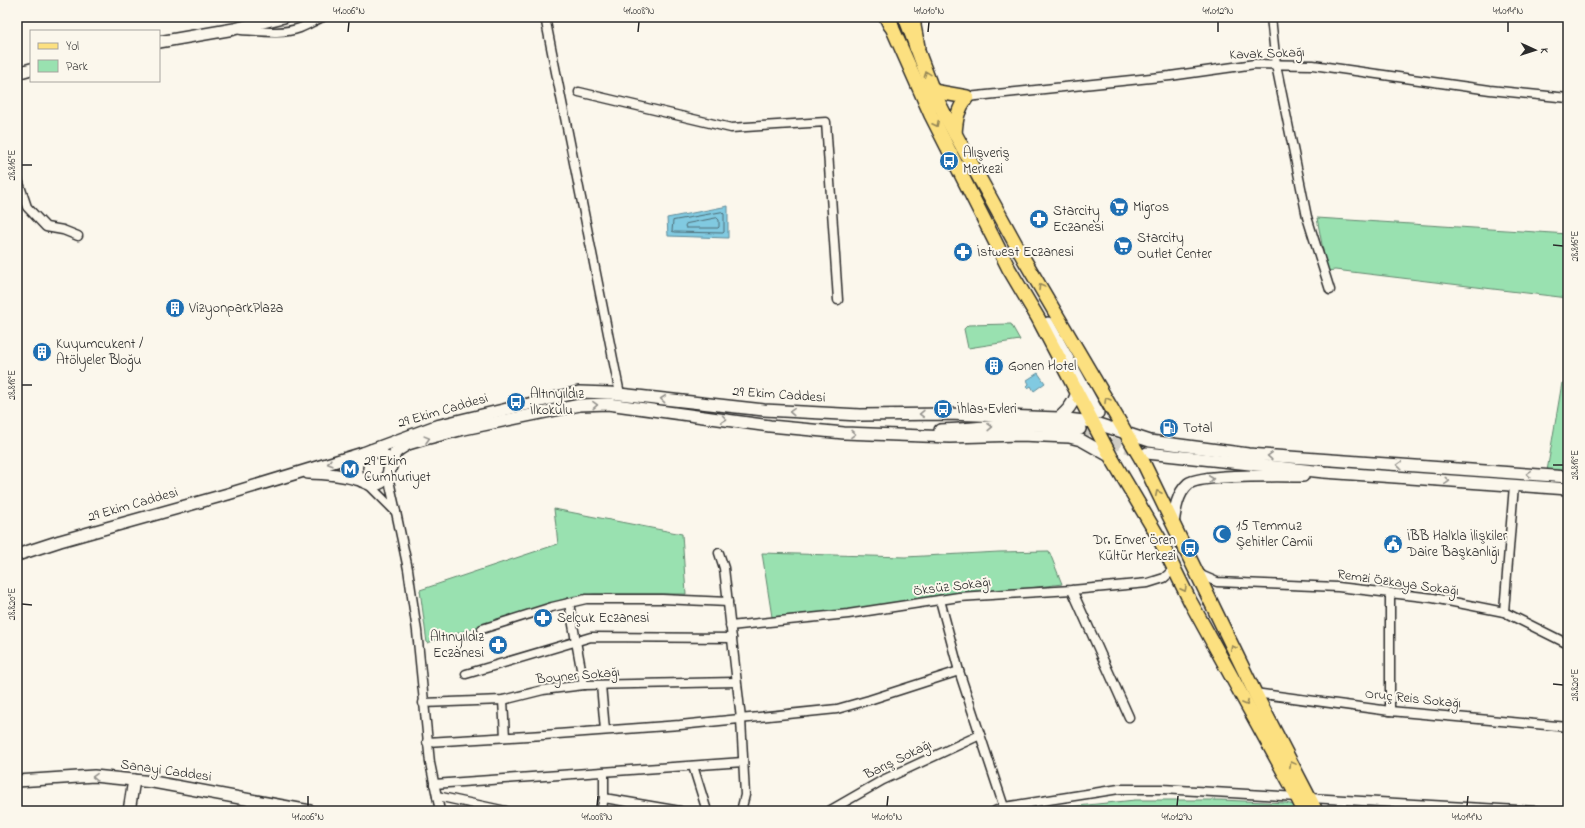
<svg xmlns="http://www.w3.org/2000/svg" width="1585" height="828" font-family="'Indie Flower',sans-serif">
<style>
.green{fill:#99e1b0;stroke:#62866e}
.water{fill:#81cae1;stroke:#5f8a98}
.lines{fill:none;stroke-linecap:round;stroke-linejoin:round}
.shore{stroke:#4d6b74;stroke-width:1}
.secondary-tunnel{stroke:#d1cec5;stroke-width:11;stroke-dasharray:11 5.5;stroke-linecap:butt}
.street-casing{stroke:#2b2b2b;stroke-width:11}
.secondary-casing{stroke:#2b2b2b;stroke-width:14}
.primary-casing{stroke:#2b2b2b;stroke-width:16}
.highway-casing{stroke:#2b2b2b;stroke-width:18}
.street{stroke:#fbf7ec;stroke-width:8}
.secondary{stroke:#fbf7ec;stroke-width:11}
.primary{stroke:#fce080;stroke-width:13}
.highway{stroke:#fce080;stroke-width:15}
.oneway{stroke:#948656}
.oneway2{stroke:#93918c}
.ticks{fill:none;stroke:#2b2b2b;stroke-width:1.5}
.labels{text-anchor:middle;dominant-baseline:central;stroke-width:4;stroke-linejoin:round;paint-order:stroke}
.street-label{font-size:14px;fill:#2b2b2b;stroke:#fbf7ec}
.poi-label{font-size:14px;fill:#2b2b2b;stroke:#fbf7ec;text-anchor:start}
.neatline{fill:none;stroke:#2b2b2b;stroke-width:1.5}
.ticks-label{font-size:10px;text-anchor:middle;fill:#2b2b2b}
</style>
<rect width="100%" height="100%" fill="#fbf7ec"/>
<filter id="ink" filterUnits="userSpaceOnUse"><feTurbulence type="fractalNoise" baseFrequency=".025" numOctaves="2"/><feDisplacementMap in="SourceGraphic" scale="8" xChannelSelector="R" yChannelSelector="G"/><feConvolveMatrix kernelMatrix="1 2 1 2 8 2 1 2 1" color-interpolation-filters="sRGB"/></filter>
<g filter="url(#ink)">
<g class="green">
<path d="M 1317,218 L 1568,234 L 1568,298 L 1335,270 L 1327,271 Z"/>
<path d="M 1011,324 L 1020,340 L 968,348 L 964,329 L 968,325 Z"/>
<path d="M 1562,383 L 1568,385 L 1568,471 L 1547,471 Z"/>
<path d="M 554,509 L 682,534 L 686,594 L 595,594 L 574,596 L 427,643 L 420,590 L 558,544 Z"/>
<path d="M 1049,551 L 1062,584 L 860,609 L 772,617 L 762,553 L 905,557 L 999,552 Z"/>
<path d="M 1135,800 L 1221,800 L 1286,803 L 1294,805 L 1298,811 L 1046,811 L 1059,808 Z"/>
</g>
<g class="water">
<path d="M 728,206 L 728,238 L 668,236 L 667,218 Z"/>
<path d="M 1038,373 L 1045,383 L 1034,391 L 1031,386 L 1028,388 L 1027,386 L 1029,384 L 1027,380 Z"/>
</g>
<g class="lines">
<g class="shore">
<path d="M 722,212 L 724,214 L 724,232 L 723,233 L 674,232 L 672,231 L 673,221 Z"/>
<path d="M 717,218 L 719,220 L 719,227 L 718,228 L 686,228 L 685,226 L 686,224 Z"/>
</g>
<path class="secondary-tunnel" d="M 1080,429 L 1110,442 L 1139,451"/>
<g class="street-casing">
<g id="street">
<path d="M 545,17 L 620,394"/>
<path d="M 1271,17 L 1276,65 L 1307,217 L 1330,290"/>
<path d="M 241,30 C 260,31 281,35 300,28 C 308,25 315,20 323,17"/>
<path d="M 579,92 L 731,128 L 826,122 L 838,300"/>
<path d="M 967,97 L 1170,76 L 1255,64 L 1313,65 L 1490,90 L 1568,98"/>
<path d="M 17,177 L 27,207 L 46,227 L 63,230 L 78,236"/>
<path d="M 368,484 L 396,512 L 388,476"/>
<path d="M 396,512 L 408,569 L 417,631 L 430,763 L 440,811"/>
<path d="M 719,553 L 724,568 L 741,719 L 745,795 L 741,811"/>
<path d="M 1197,571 L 1203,576 L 1217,582 L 1338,587 L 1433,598 L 1504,612 L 1568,644"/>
<path d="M 1072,590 L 1129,717"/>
<path d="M 1390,593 L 1390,711"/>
<path d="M 940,600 L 959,671 L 1004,807 L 1007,809"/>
<path d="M 569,603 L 584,685"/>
<path d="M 1504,612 L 1514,485"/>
<path d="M 730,626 L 848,614 L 959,597 L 1072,590 L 1148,583 L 1164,578 L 1174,569"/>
<path d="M 482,629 L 552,607 L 586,599 L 662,599 L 728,602"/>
<path d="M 466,674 L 591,637 L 732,638"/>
<path d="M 601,685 L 605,730"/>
<path d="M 1255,693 L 1390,711 L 1568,727"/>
<path d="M 503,700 L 505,737"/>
<path d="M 423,703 L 503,700 L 543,690 L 584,685 L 736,682"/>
<path d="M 427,742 L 544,735 L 680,725 L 837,709 L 869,700 L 959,671"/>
<path d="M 693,766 L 707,811"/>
<path d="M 434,784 L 743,762"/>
<path d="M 437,796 L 506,811"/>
<path d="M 604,798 L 680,811"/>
<path d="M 1310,798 L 1537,811"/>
<path d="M 601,811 L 604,798 L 604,772"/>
<path d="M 829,811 L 883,780 L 980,735"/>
<path d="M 995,811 L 1004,807 L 1119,789 L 1162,789 L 1297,797"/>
</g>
</g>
<g class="secondary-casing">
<g id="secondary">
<path d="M 159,42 L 234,29 L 284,17"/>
<path d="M 17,73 L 31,69"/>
<path d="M 1048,323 L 1098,413"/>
<path d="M 1059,418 C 1068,410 1073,404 1077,393"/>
<path d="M 940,430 C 982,428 1038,421 1080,429"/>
<path d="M 1147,453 L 1324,472 L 1568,489"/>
<path d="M 390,470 L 395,453 L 400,449 L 408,444 L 425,439 L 464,429 L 580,405 L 608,404 L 770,426 L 844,433 L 950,437 L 1020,435 L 1069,437 L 1081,440 L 1111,457"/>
<path d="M 308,473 C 326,473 343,475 360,480 C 366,483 371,486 378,484 C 389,480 393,465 385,456 C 381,452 376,451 371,450"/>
<path d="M 362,481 C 354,472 355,463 363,453"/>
<path d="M 1173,524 C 1175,510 1177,494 1188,484 C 1200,474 1284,476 1303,476"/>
<path d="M 17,555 L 60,541 L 228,494 L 363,453 L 436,426 L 579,392 L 610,393 L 764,410 L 860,415 L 948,414 L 1059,418 L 1092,422 L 1150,441 L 1248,454 L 1568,477"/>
<path d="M 17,781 L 94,776 L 153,782 L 310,811"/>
<path d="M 129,811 L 134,780"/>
</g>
</g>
<g class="primary-casing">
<g id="primary">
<path d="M 890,17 L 891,25 L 931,115 L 1009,269 L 1038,318 L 1111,457 L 1159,538 L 1190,601 L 1291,785 L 1304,811"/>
<path d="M 905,17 L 933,91 L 947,119 L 1025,261 L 1143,462 L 1255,693 L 1316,811"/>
<path d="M 933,91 L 967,97 C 958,109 956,118 955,134"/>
</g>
</g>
<g class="highway-casing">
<g id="highway">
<path d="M 887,17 L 891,25"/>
<path d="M 913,17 L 913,26 L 917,47"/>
</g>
</g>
<use href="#street" class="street"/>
<use href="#secondary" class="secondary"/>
<use href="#primary" class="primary"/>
<use href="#highway" class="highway"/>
</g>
<defs><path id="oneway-chevron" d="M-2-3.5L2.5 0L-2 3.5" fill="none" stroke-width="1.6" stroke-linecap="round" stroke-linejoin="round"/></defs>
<g class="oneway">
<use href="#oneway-chevron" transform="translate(927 74) rotate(-110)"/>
<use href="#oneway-chevron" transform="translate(936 124) rotate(64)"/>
<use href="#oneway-chevron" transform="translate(1041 287) rotate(-121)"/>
<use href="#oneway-chevron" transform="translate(1107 400) rotate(-120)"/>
<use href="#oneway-chevron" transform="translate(1158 493) rotate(-116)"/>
<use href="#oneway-chevron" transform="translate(1184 589) rotate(64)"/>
<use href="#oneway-chevron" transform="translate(1233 648) rotate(-116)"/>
<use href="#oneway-chevron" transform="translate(1246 703) rotate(61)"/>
<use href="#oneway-chevron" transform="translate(1292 764) rotate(-118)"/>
</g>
<g class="oneway2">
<use href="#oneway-chevron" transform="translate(663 399) rotate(-174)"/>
<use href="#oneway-chevron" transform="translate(595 405) rotate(-2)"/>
<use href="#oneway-chevron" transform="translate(792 412) rotate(-177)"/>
<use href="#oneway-chevron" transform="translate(922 414) rotate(179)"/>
<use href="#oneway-chevron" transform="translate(724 419) rotate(8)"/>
<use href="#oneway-chevron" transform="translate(990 427) rotate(-2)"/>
<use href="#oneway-chevron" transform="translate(853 434) rotate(1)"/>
<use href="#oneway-chevron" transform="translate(427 439) rotate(-15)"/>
<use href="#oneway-chevron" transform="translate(1270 456) rotate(-176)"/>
<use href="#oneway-chevron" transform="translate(330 463) rotate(164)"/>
<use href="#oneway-chevron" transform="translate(1399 465) rotate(-176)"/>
<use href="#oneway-chevron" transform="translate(1529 474) rotate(-176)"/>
<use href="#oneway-chevron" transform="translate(1211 479) rotate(-6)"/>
<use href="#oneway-chevron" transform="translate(1447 481) rotate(4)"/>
<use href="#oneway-chevron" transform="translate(95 777) rotate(-178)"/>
</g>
</g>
<path class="ticks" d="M 348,32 L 349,22M 638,32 L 639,22M 928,32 L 929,22M 1218,32 L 1218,22M 1508,32 L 1508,22M 22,165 L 32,165M 1553,245 L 1563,246M 22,385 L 32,385M 1553,465 L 1563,465M 22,604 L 32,605M 1553,684 L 1563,685M 308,806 L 308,796M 597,806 L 598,796M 887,806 L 888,796M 1177,806 L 1178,796M 1467,806 L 1468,796"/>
<defs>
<g id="bus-disc" transform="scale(1)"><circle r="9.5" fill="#1f6fb2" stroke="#fbf7ec"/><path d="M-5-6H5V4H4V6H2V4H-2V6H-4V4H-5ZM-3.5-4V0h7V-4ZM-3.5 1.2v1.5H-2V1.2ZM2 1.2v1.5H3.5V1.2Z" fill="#fff"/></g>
<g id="supermarket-disc" transform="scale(1)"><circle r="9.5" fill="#1f6fb2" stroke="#fbf7ec"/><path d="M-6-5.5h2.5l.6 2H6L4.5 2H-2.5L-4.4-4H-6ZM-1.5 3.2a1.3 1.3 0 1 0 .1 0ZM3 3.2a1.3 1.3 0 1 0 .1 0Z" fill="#fff"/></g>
<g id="pharmacy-disc" transform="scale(1)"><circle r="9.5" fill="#1f6fb2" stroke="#fbf7ec"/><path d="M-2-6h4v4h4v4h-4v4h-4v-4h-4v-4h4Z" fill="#fff"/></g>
<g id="building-disc" transform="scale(1)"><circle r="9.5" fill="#1f6fb2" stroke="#fbf7ec"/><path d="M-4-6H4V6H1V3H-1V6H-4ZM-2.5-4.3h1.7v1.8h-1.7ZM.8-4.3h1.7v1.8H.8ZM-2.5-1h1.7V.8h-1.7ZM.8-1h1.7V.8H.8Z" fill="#fff"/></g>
<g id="fuel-disc" transform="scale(1)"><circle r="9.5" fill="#1f6fb2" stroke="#fbf7ec"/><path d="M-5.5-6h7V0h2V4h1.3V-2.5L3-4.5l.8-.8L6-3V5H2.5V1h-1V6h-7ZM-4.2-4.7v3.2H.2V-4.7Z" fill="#fff"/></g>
<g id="metro-disc" transform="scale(1)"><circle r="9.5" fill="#1f6fb2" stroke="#fbf7ec"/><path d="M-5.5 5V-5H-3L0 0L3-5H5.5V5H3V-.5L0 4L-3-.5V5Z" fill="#fff"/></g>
<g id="mosque-disc" transform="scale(1)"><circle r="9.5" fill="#1f6fb2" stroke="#fbf7ec"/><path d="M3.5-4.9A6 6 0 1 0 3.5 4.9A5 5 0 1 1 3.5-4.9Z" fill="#fff"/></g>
<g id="civic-disc" transform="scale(1)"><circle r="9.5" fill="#1f6fb2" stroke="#fbf7ec"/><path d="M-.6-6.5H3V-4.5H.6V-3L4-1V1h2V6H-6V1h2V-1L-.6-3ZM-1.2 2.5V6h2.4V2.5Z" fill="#fff"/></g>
</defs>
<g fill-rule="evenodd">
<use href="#bus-disc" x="949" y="161"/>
<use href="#supermarket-disc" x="1119" y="207"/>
<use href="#pharmacy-disc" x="1039" y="219"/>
<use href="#supermarket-disc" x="1123" y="246"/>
<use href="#pharmacy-disc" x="963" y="252"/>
<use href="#building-disc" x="175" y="308"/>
<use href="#building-disc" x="42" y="352"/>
<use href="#building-disc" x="994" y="366"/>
<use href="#bus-disc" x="516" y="402"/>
<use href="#bus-disc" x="943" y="409"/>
<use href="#fuel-disc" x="1169" y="428"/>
<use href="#metro-disc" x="350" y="469"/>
<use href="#mosque-disc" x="1222" y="534"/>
<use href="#civic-disc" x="1393" y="544"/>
<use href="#bus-disc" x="1190" y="548"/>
<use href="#pharmacy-disc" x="543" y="618"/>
<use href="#pharmacy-disc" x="498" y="645"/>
</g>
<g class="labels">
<g class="street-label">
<text transform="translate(1267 54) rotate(-2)">Kavak Sokağı</text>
<text transform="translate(779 395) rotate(4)">29 Ekim Caddesi</text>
<text transform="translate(443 411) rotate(-16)">29 Ekim Caddesi</text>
<text transform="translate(133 505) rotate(-16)">29 Ekim Caddesi</text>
<text transform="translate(1398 583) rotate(8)">Remzi Özkaya Sokağı</text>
<text transform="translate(952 587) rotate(-7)">Öksüz Sokağı</text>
<text transform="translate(578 676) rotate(-5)">Boyner Sokağı</text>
<text transform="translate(1413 699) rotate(6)">Oruç Reis Sokağı</text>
<text transform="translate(898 760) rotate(-26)">Barış Sokağı</text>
<text transform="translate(166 771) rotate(8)">Sanayi Caddesi</text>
</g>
<g class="poi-label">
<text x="963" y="153">Alışveriş<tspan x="963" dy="16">Merkezi</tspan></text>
<text x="1133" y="207">Migros</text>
<text x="1053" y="211">Starcity<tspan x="1053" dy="16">Eczanesi</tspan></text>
<text x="1137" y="238">Starcity<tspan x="1137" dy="16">Outlet Center</tspan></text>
<text x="977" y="252">İstwest Eczanesi</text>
<text x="189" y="308">VizyonparkPlaza</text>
<text x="56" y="344">Kuyumcukent /<tspan x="56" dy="16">Atölyeler Bloğu</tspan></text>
<text x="1008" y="366">Gonen Hotel</text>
<text x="530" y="394">Altınyıldız<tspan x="530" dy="16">İlkokulu</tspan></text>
<text x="957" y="409">İhlas Evleri</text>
<text x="1183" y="428">Total</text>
<text x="364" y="461">29 Ekim<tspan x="364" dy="16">Cumhuriyet</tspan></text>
<text x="1236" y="526">15 Temmuz<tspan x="1236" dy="16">Şehitler Camii</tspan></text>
<text x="1407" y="536">İBB Halkla İlişkiler<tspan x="1407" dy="16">Daire Başkanlığı</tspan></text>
<text x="1176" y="540" text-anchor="end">Dr. Enver Ören<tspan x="1176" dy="16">Kültür Merkezi</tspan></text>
<text x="557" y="618">Selçuk Eczanesi</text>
<text x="484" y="637" text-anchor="end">Altınyıldız<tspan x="484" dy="16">Eczanesi</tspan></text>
</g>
</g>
<rect width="1585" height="828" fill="none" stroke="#fbf7ec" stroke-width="44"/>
<rect x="30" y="30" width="130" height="52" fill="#fbf7ec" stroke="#a8a59f"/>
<rect x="38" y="43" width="20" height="6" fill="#fce080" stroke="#a8a59f"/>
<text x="66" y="50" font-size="12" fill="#2b2b2b">Yol</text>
<rect x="38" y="60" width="20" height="12" fill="#99e1b0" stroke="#a8a59f"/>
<text x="66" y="70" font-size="12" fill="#2b2b2b">Park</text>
<g transform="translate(1535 50) rotate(93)" stroke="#fbf7ec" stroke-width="3" paint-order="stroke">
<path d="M0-3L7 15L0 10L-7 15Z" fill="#2b2b2b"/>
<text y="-6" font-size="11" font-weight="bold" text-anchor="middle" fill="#2b2b2b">K</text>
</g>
<rect x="22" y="22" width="1541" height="784" class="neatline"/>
<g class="ticks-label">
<text x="349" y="14">41.006°N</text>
<text x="639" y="14">41.008°N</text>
<text x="929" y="14">41.010°N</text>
<text x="1218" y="14">41.012°N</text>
<text x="1508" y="14">41.014°N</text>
<text transform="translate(11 165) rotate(-90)" y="4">28.816°E</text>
<text transform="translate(1574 246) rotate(-90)" y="4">28.816°E</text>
<text transform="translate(11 385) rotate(-90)" y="4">28.818°E</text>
<text transform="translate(1574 465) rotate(-90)" y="4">28.818°E</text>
<text transform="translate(11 604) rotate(-90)" y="4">28.820°E</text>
<text transform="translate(1574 685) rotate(-90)" y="4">28.820°E</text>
<text x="308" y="820">41.006°N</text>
<text x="597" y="820">41.008°N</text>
<text x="887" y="820">41.010°N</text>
<text x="1177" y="820">41.012°N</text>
<text x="1467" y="820">41.014°N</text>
</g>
</svg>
